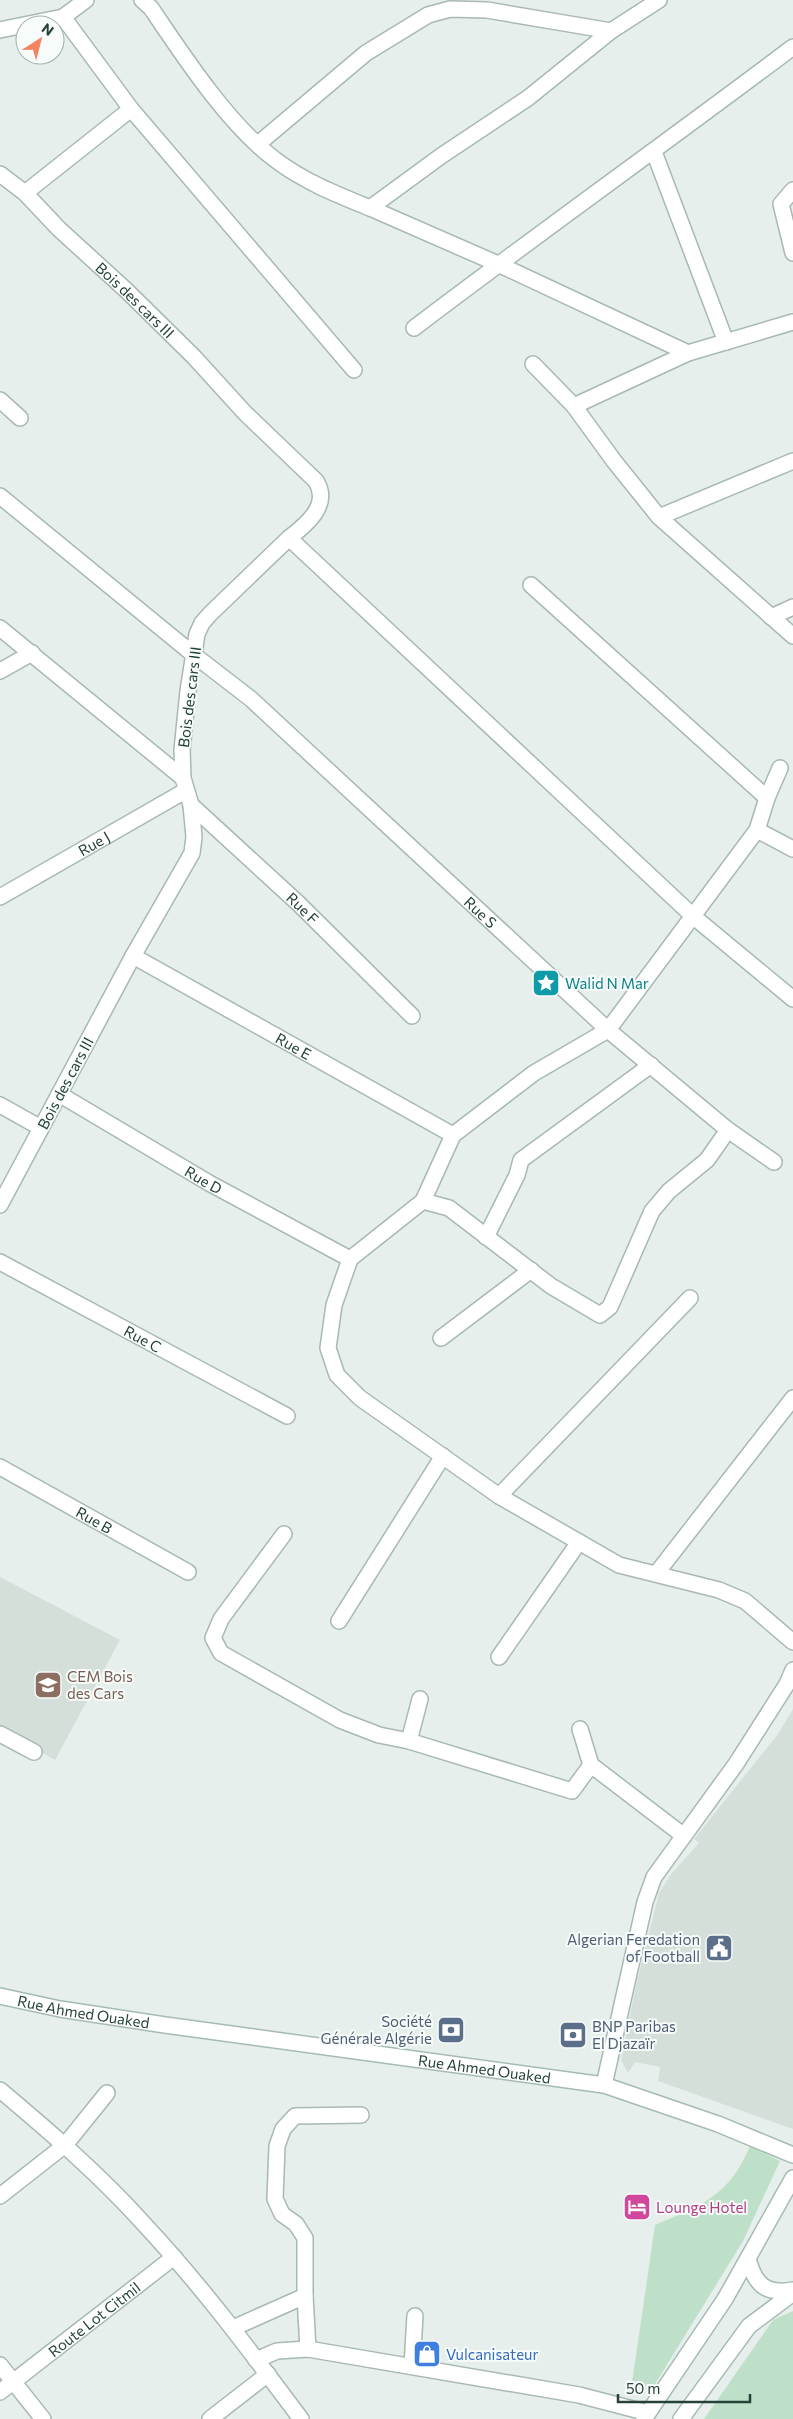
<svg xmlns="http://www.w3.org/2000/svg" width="793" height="2419" font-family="Commissioner,sans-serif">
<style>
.built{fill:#d4dfda}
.green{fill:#bfe0c8}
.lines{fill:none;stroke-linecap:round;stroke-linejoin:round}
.minor-casing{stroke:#a8b8b2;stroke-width:18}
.tertiary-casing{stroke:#a8b8b2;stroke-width:18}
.secondary-casing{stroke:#a4bbb3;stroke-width:18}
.minor{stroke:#fff;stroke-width:15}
.tertiary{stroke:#fff;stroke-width:15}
.secondary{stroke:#fff;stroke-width:15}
.labels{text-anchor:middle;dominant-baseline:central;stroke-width:4;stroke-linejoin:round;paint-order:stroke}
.street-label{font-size:15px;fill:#24423a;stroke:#f7fbf9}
.culture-label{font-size:15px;fill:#0d838f;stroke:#f7fbf9;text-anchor:start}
.education-label{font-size:15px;fill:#785e54;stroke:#f7fbf9;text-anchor:start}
.service-label{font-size:15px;fill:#4e5e75;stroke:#f7fbf9;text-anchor:end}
.hotel-label{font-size:15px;fill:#b23c85;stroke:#f7fbf9;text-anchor:start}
.shop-label{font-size:15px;fill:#366cbe;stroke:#f7fbf9;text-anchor:start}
</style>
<rect width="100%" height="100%" fill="#e6efeb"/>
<g class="built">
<path d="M 0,1577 L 120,1640 L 55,1760 L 0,1729 Z"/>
<path d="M 793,1709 L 793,2129 L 658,2081 L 660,2067 L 635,2062 L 628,2073 L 621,2060 L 636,1986 L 659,1893 L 672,1873 L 699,1843 L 694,1839 L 778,1734 Z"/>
</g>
<g class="green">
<path d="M 750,2146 L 780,2161 L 743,2241 L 652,2389 L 632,2383 L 655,2225 C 702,2205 729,2196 750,2146 Z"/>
<path d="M 793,2311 L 793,2419 L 704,2419 L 773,2320 Z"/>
</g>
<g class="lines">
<g class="minor-casing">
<g id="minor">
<path d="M 63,17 L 131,109 L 354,370"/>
<path d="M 258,144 L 366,53 L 428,15 L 450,9 L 487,10 L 611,31"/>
<path d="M 654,152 L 726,342"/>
<path d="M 793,190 L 781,204 L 793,253"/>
<path d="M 25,193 L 131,109"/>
<path d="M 370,208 L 498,264 L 688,353"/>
<path d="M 414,328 C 539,233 667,142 793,47"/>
<path d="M 533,364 L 574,406 L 614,461 L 659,517 L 793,636"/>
<path d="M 0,400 L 20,418"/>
<path d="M 574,406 L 688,353 L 793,322"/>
<path id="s1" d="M 0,496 L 194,655 L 251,699 L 608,1030 L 728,1130 L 774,1162"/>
<path d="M 659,517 L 793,461"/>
<path d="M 289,538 L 694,917 L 793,999"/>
<path d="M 531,585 L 767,798"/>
<path d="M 771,617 L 793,607"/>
<path d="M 0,628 L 183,778"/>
<path d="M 0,671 L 32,653"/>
<path d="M 780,768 L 767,798 L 757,830 L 608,1030 L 534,1073 L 453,1135 L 423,1201 L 350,1259 L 334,1305 L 328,1348 L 337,1375 L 360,1398 L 499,1496 L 619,1565 L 719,1590 L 745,1601 L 793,1642"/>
<path id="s2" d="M 191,805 L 299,904 L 412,1016"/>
<path d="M 757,830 L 793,849"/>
<path id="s3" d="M 0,897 L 185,791"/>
<path id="s4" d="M 133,956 L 453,1135"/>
<path id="s5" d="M 59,1094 L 209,1183 L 350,1259"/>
<path d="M 0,1105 L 41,1128"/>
<path d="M 423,1201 L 449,1208 L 551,1286 L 600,1315 L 610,1307 L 652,1211 L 669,1191 L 707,1160 L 728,1130"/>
<path d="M 486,1237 L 517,1175 L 521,1160 L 651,1065"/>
<path id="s6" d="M 0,1262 L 287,1416"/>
<path d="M 441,1338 L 531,1270"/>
<path id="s7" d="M 0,1467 L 188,1572"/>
<path d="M 499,1496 L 690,1298"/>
<path d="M 284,1534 L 221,1619 L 213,1638 L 221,1653 L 340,1720 L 379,1735 L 409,1741"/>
<path d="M 656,1574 L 793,1398"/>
<path d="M 339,1621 L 443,1456"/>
<path d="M 499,1657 L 579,1542"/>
<path d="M 420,1699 L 409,1741 L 572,1791 L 591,1765"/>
<path d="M 580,1729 L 591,1765 L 684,1836"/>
<path d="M 0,1734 L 34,1752"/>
<path d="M 604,2085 L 645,1902 L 654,1877 L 736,1764 L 787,1684 L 793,1670"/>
<path d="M 0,2090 C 50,2132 100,2175 144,2224 C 201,2285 251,2352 301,2419"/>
<path d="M 0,2196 L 65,2145 L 107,2093"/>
<path d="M 305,2296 L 308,2349"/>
<path d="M 233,2328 L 305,2296 L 305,2238 L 296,2224 L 282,2214 L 275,2199 L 277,2146 L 283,2129 L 295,2116 L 361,2115"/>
<path d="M 256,2360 L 277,2351 L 308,2349 L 579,2395 L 648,2413"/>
<path d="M 0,2365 L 43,2419"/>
<path d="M 412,2366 L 415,2316"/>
<path id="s8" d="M 0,2392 L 174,2257"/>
<path d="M 210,2419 L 268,2374"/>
</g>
</g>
<g class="tertiary-casing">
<g id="tertiary">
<path d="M 142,0 L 151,8 C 184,57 230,127 277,161 C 305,182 338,195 370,208 L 441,156 L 528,98 L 611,31 L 659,0"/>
<path d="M 0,30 L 63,17 L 86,0"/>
<path id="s9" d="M 0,174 L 25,193 L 59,229 L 127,291 L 194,357 L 245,413 L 316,481 C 331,505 306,525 289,538 L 211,613 L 202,623 L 197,634 L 188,691 L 182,750 L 183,778 L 191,805 L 194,837 L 192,853 L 133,956 L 0,1205"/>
</g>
</g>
<g class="secondary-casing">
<g id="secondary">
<path id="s10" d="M 0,1996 L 60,2009 L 165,2025 L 604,2085 L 718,2124 L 793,2155"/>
<path d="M 748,2259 C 755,2284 765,2295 793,2290"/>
<path d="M 644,2419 L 725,2299 L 793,2178"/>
<path d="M 681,2419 L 749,2326 L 793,2293"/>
</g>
</g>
<use href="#minor" class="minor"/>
<use href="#tertiary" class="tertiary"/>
<use href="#secondary" class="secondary"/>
</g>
<defs>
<g id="sight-square" transform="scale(1.4375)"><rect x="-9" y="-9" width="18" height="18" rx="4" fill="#0f9aa8" stroke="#f7fbf9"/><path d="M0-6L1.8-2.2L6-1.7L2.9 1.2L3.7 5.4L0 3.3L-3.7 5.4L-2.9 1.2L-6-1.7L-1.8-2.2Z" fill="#fff"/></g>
<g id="school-square" transform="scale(1.4375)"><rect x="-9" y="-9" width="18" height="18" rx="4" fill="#8d6e63" stroke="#f7fbf9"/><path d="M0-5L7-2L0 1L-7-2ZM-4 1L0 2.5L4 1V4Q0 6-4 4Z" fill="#fff"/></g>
<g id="civic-square" transform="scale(1.4375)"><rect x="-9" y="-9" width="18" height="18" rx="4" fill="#5c6f8a" stroke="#f7fbf9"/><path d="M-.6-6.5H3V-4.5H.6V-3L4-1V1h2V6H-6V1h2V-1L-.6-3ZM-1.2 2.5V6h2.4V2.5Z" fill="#fff"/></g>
<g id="bank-square" transform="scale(1.4375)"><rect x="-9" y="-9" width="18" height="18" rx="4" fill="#5c6f8a" stroke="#f7fbf9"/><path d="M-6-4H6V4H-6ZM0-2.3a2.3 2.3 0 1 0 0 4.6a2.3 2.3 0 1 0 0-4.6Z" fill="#fff"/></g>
<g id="hotel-square" transform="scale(1.4375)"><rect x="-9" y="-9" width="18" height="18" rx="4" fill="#d1479c" stroke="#f7fbf9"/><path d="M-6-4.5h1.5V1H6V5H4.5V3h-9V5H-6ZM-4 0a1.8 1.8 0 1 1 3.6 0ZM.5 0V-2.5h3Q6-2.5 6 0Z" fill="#fff"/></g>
<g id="shop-square" transform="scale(1.4375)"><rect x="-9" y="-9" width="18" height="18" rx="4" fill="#3f7fe0" stroke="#f7fbf9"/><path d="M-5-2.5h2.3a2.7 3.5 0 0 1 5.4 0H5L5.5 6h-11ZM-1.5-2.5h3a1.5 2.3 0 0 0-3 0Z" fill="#fff"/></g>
</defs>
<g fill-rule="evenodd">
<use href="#sight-square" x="546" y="983"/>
<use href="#school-square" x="48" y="1685"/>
<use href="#civic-square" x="719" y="1948"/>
<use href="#bank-square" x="451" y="2030"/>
<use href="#bank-square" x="573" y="2035"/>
<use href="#hotel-square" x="637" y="2207"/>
<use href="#shop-square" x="427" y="2354"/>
</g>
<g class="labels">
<g class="street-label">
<text stroke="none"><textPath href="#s9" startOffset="185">Bois des cars III</textPath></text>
<text transform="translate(189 697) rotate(-83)">Bois des cars III</text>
<text stroke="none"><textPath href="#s3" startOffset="108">Rue J</textPath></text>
<text stroke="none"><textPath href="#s2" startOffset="152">Rue F</textPath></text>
<text stroke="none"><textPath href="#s1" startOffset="636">Rue S</textPath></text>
<text stroke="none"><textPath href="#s4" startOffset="184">Rue E</textPath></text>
<text transform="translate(65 1083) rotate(-62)">Bois des cars III</text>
<text stroke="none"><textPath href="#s5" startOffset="168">Rue D</textPath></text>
<text stroke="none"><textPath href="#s6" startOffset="162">Rue C</textPath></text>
<text stroke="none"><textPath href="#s7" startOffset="108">Rue B</textPath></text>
<text stroke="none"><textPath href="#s10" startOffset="85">Rue Ahmed Ouaked</textPath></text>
<text stroke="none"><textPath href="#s10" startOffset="490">Rue Ahmed Ouaked</textPath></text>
<text stroke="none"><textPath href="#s8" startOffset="119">Route Lot Citmil</textPath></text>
</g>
<g class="culture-label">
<text x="565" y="983">Walid N Mar</text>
</g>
<g class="education-label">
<text x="67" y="1676">CEM Bois<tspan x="67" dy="17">des Cars</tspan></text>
</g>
<g class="service-label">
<text x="700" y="1939">Algerian Feredation<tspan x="700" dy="17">of Football</tspan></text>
<text x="432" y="2021">Société<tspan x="432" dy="17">Générale Algérie</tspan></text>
<text x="592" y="2026" text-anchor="start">BNP Paribas<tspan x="592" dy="17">El Djazaïr</tspan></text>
</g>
<g class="hotel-label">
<text x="656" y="2207">Lounge Hotel</text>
</g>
<g class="shop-label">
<text x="446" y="2354">Vulcanisateur</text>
</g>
</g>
<g transform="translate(40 40) rotate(36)"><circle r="24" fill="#f7fbf9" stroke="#a3b1ad"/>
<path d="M0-4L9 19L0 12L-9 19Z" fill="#f4845f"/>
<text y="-8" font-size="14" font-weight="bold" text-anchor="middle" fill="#24423a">N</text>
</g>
<path d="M618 2394v8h132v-8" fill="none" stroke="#24423a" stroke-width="2.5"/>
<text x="626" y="2394" font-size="15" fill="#24423a" stroke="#f7fbf9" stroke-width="4" paint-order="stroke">50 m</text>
</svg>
